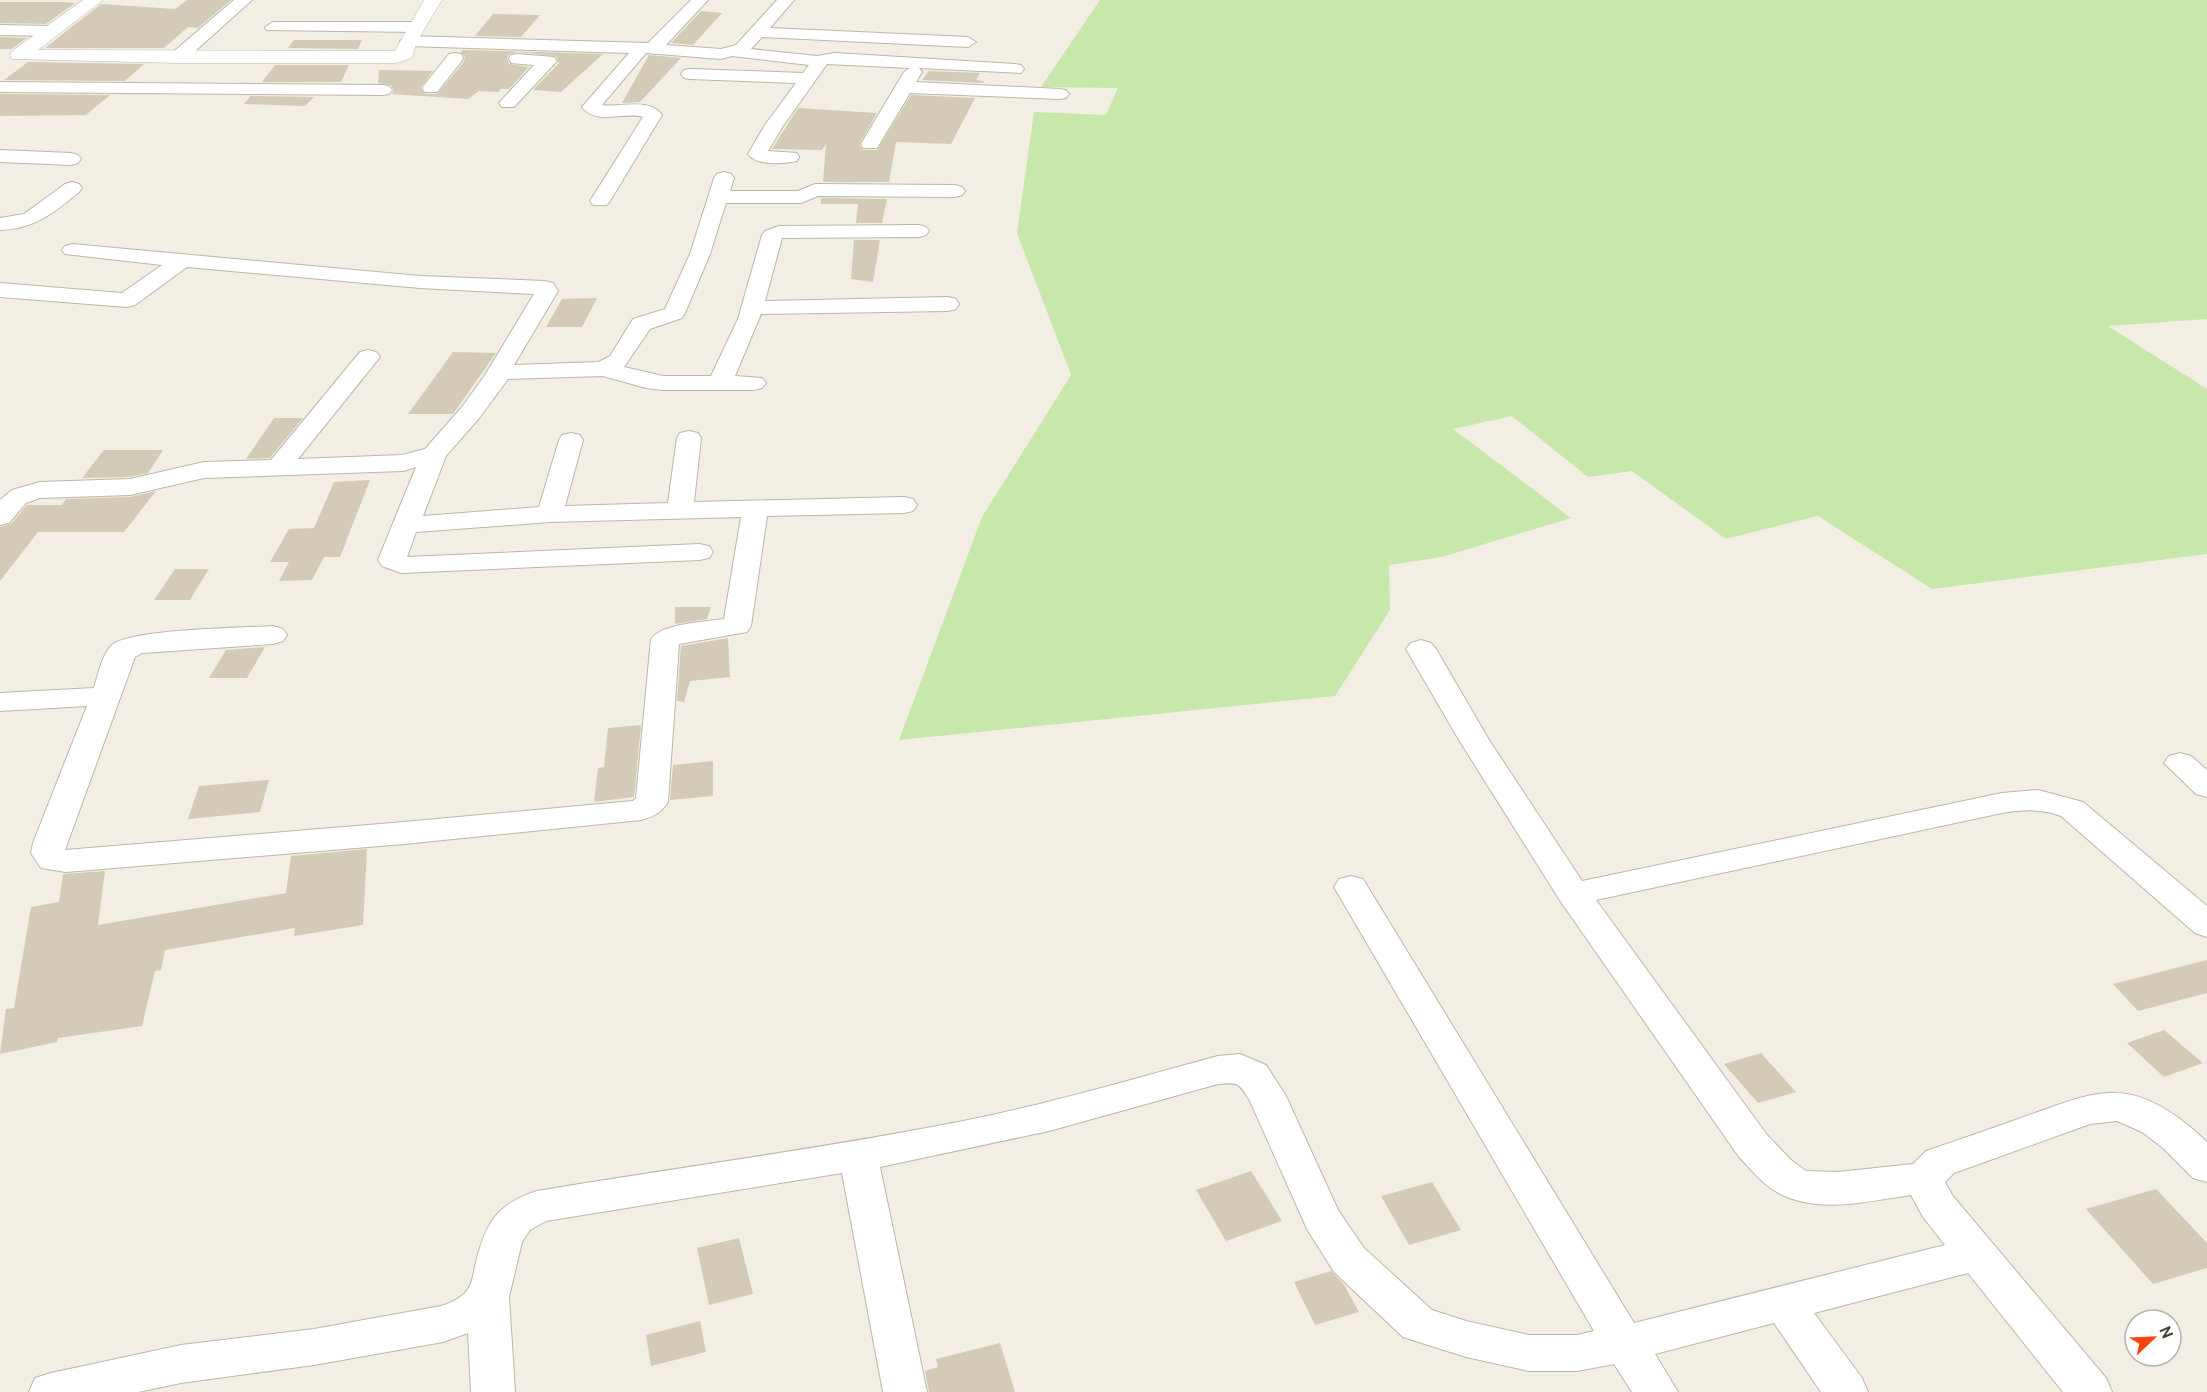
<svg xmlns="http://www.w3.org/2000/svg" width="2207" height="1392" font-family="Cabin,sans-serif">
<style>
.green{fill:#c7e7ab}
.building{fill:#d3cbb8}
.lines{fill:none;stroke-linecap:round;stroke-linejoin:round}
.minor-casing{stroke:#bdb7a6;stroke-width:2}
.tertiary-casing{stroke:#bdb7a6;stroke-width:1}
.minor{fill:#fff;fill-rule:evenodd}
.tertiary{fill:#fff;fill-rule:evenodd}
</style>
<rect width="100%" height="100%" fill="#f2eee3"/>
<path class="green" d="M 1100,0 L 2207,0 L 2207,319 L 2108,326 L 2207,389 L 2207,554 L 1932,589 L 1818,516 L 1726,539 L 1632,471 L 1588,477 L 1512,416 L 1453,429 L 1571,518 L 1442,557 L 1389,565 L 1390,610 L 1335,696 L 899,740 L 982,517 L 1071,375 L 1017,233 L 1034,112 L 1106,115 L 1118,88 L 1041,87 Z"/>
<g class="building">
<path d="M 187,0 L 231,0 L 198,28 L 188,27 L 164,48 L 45,48 L 101,4 L 175,9 Z"/>
<path d="M 0,2 L 62,2 L 75,3 L 46,24 L 0,23 Z"/>
<path d="M 701,11 L 722,13 L 693,45 L 671,43 Z"/>
<path d="M 493,14 L 540,15 L 521,37 L 475,36 Z"/>
<path d="M 0,37 L 27,38 L 11,49 L 0,49 Z"/>
<path d="M 294,40 L 362,40 L 358,49 L 288,48 Z"/>
<path d="M 462,50 L 603,54 L 561,92 L 533,90 L 559,63 L 556,56 L 517,52 L 509,54 L 507,58 L 509,64 L 529,67 L 509,89 L 501,89 L 498,92 L 479,91 L 468,99 L 392,94 L 394,90 L 391,85 L 378,83 L 379,70 L 433,71 L 420,88 L 425,94 L 437,94 L 463,63 L 465,57 L 461,52 Z"/>
<path d="M 649,55 L 681,58 L 640,102 L 622,103 Z"/>
<path d="M 28,62 L 144,64 L 125,81 L 4,80 Z"/>
<path d="M 275,65 L 349,65 L 341,82 L 262,82 Z"/>
<path d="M 929,71 L 980,73 L 976,80 L 984,81 L 983,83 L 922,80 Z"/>
<path d="M 0,94 L 110,95 L 86,115 L 0,116 Z"/>
<path d="M 911,95 L 975,98 L 951,144 L 896,142 L 889,182 L 823,182 L 826,144 L 822,150 L 772,149 L 798,108 L 877,113 L 859,145 L 863,150 L 877,150 Z"/>
<path d="M 251,96 L 314,97 L 305,106 L 244,104 Z"/>
<path d="M 821,198 L 887,199 L 882,223 L 856,223 L 858,204 L 821,204 Z"/>
<path d="M 854,240 L 880,240 L 873,282 L 851,279 Z"/>
<path d="M 597,298 L 582,327 L 546,327 L 562,299 Z"/>
<path d="M 453,352 L 496,353 L 453,414 L 408,414 Z"/>
<path d="M 274,418 L 303,418 L 270,458 L 246,459 Z"/>
<path d="M 104,450 L 163,450 L 148,473 L 130,477 L 82,478 Z"/>
<path d="M 370,480 L 340,557 L 324,557 L 312,580 L 279,581 L 289,562 L 270,562 L 289,529 L 314,528 L 334,482 Z"/>
<path d="M 156,491 L 124,532 L 38,532 L 0,581 L 0,527 L 11,524 L 27,505 L 62,505 L 66,499 L 130,497 Z"/>
<path d="M 175,569 L 209,569 L 190,600 L 154,600 Z"/>
<path d="M 675,607 L 711,607 L 707,619 L 675,624 Z"/>
<path d="M 728,638 L 730,677 L 690,681 L 684,702 L 677,701 L 681,646 Z"/>
<path d="M 265,647 L 247,678 L 209,678 L 226,650 Z"/>
<path d="M 641,725 L 634,797 L 594,802 L 598,768 L 604,767 L 608,728 Z"/>
<path d="M 713,761 L 713,796 L 670,800 L 673,765 Z"/>
<path d="M 269,780 L 260,812 L 188,819 L 199,786 Z"/>
<path d="M 367,849 L 363,925 L 294,936 L 295,928 L 165,950 L 161,970 L 155,971 L 142,1026 L 58,1038 L 57,1042 L 0,1054 L 6,1009 L 14,1008 L 31,907 L 59,902 L 63,874 L 105,871 L 98,925 L 286,893 L 291,856 Z"/>
<path d="M 2207,960 L 2207,993 L 2138,1011 L 2113,984 Z"/>
<path d="M 2164,1030 L 2203,1063 L 2164,1077 L 2127,1043 Z"/>
<path d="M 1761,1053 L 1796,1092 L 1758,1103 L 1724,1064 Z"/>
<path d="M 1251,1171 L 1282,1221 L 1226,1241 L 1196,1190 Z"/>
<path d="M 1432,1182 L 1461,1230 L 1409,1245 L 1381,1196 Z"/>
<path d="M 2156,1189 L 2207,1243 L 2207,1268 L 2153,1284 L 2086,1209 Z"/>
<path d="M 739,1238 L 753,1294 L 709,1305 L 697,1248 Z"/>
<path d="M 1331,1271 L 1344,1285 L 1359,1312 L 1315,1325 L 1294,1282 Z"/>
<path d="M 700,1321 L 706,1352 L 651,1366 L 646,1335 Z"/>
<path d="M 1000,1343 L 1015,1392 L 929,1392 L 925,1371 L 938,1367 L 936,1359 Z"/>
</g>
<g class="lines">
<g class="minor-casing">
<g id="minor">
<path d="M 234,0 L 252,0 L 184,61 L 172,61 L 170,57 L 172,53 Z"/>
<path d="M 691,0 L 708,0 L 666,45 L 721,49 L 736,45 L 777,0 L 794,0 L 770,28 L 968,37 L 976,42 L 968,47 L 762,37 L 751,49 L 817,56 L 835,53 L 1015,64 L 1021,65 L 1024,69 L 1021,73 L 919,68 L 922,72 L 916,82 L 1060,89 L 1066,90 L 1069,94 L 1066,98 L 1060,99 L 910,93 L 877,148 L 863,148 L 861,144 L 904,72 L 910,68 L 827,64 L 783,126 L 768,151 L 797,153 L 799,157 L 797,161 C 784,164 756,166 748,154 L 765,125 L 796,83 L 690,79 L 684,78 L 681,74 L 684,70 L 690,69 L 803,73 L 809,65 L 732,56 L 721,59 L 646,53 L 602,105 C 620,108 649,97 662,115 L 610,201 L 607,205 L 593,205 L 590,201 L 643,117 C 625,111 596,126 582,107 L 629,53 L 408,46 L 400,41 L 408,36 L 648,43 Z"/>
<path d="M 273,22 L 416,22 L 424,27 L 416,32 L 267,30 L 265,27 Z"/>
<path d="M 0,25 L 50,26 L 58,31 L 50,36 L 0,35 Z"/>
<path d="M 455,53 L 461,54 L 463,58 L 461,62 L 437,92 L 425,92 L 422,88 L 425,84 L 449,54 Z"/>
<path d="M 517,54 L 554,57 L 557,61 L 514,107 L 502,107 L 499,103 L 534,65 L 511,63 L 509,59 L 511,55 Z"/>
<path d="M 0,82 L 383,85 L 389,86 L 392,90 L 389,94 L 383,95 L 0,92 Z"/>
<path d="M 0,150 L 71,153 L 78,155 L 81,159 L 78,163 L 71,165 L 0,162 Z"/>
<path d="M 724,172 L 731,174 L 734,178 L 730,191 L 798,191 L 815,184 L 955,185 L 962,187 L 965,191 L 962,195 L 955,197 L 818,196 L 801,203 L 726,203 L 710,254 L 685,313 L 682,318 L 650,329 L 624,367 L 663,376 L 711,376 L 738,319 L 762,235 L 765,231 L 779,226 L 919,225 L 926,227 L 929,231 L 926,235 L 919,237 L 782,238 L 765,301 L 948,297 L 956,299 L 959,304 L 956,309 L 948,311 L 761,314 L 735,376 L 762,378 L 766,383 L 762,388 L 754,390 L 663,390 L 646,388 L 603,376 L 508,379 L 480,417 L 446,456 L 423,516 L 539,507 L 559,440 L 562,435 L 571,433 L 580,435 L 583,440 L 565,506 L 668,503 L 677,438 L 680,433 L 689,431 L 698,433 L 701,438 L 694,502 L 904,497 L 913,499 L 917,505 L 913,511 L 904,513 L 767,516 L 751,626 L 747,632 L 679,644 L 668,802 C 661,813 653,817 641,820 L 404,844 L 66,872 L 41,868 L 31,853 L 33,843 L 87,706 L 0,711 L 0,693 L 94,688 C 98,675 102,654 112,645 C 131,629 243,628 273,626 L 283,629 L 287,635 L 283,641 L 273,644 L 142,653 L 135,657 L 65,850 L 404,822 L 633,801 L 636,798 L 651,639 C 662,623 705,622 724,619 L 741,517 L 550,522 L 416,532 L 407,557 L 699,544 L 709,546 L 713,552 L 709,558 L 699,560 L 401,573 L 382,566 L 378,560 L 416,467 L 403,471 L 204,478 L 130,495 L 40,498 L 26,503 L 9,523 L 0,525 L 0,500 L 12,490 L 40,482 L 130,479 L 204,462 L 271,460 L 360,352 L 368,350 L 376,352 L 380,357 L 298,459 L 402,455 L 425,449 L 462,407 L 485,375 L 534,294 L 420,288 L 187,267 L 135,305 L 127,307 L 0,297 L 0,283 L 122,293 L 162,265 L 65,254 L 62,250 L 65,246 L 72,244 L 420,276 L 545,281 L 553,283 L 558,291 L 514,365 L 599,362 L 610,356 L 633,319 L 665,309 L 690,254 L 714,178 L 717,174 Z"/>
<path d="M 72,182 L 79,184 L 82,188 L 79,192 C 54,213 34,229 0,230 L 0,218 L 24,214 L 65,184 Z"/>
<path d="M 1421,640 L 1431,643 L 1436,649 L 1489,740 L 1582,881 L 2002,793 L 2038,790 L 2083,802 L 2207,906 L 2207,937 L 2195,933 L 2061,816 C 2041,808 2023,810 2002,813 L 1596,900 L 1767,1135 L 1791,1160 L 1806,1171 L 1838,1172 L 1913,1164 L 1926,1151 C 1962,1139 1999,1126 2035,1113 C 2061,1104 2088,1092 2115,1093 C 2150,1093 2183,1119 2207,1142 L 2207,1182 L 2193,1178 L 2163,1148 L 2142,1132 L 2117,1121 L 2090,1124 L 1954,1173 L 1945,1182 L 1952,1195 L 2106,1378 L 2112,1392 L 2063,1392 L 1968,1273 L 1814,1313 L 1862,1378 L 1868,1392 L 1821,1392 L 1774,1323 L 1655,1354 L 1678,1392 L 1632,1392 L 1614,1364 L 1577,1371 L 1529,1371 L 1466,1357 L 1403,1337 L 1334,1272 L 1307,1229 L 1250,1101 C 1239,1083 1239,1082 1218,1084 L 1049,1131 L 880,1167 L 927,1392 L 883,1392 L 842,1173 L 546,1221 L 530,1230 L 522,1242 L 509,1297 L 515,1392 L 471,1392 L 468,1333 L 443,1342 L 314,1365 L 181,1383 L 138,1392 L 29,1392 L 35,1378 L 51,1373 L 181,1345 L 314,1329 L 441,1306 C 451,1303 462,1298 468,1289 C 473,1282 474,1270 476,1262 C 486,1222 497,1204 537,1191 C 679,1167 822,1149 963,1121 C 1049,1104 1133,1079 1218,1056 L 1240,1054 L 1266,1065 L 1286,1096 L 1338,1210 L 1364,1248 L 1432,1310 L 1466,1321 L 1529,1335 L 1577,1335 L 1594,1331 L 1334,887 L 1339,879 L 1351,876 L 1363,879 L 1634,1323 L 1945,1245 L 1923,1217 L 1911,1195 C 1869,1201 1816,1215 1777,1192 C 1762,1184 1751,1169 1739,1157 L 1561,902 L 1459,740 L 1406,649 L 1411,643 Z"/>
<path d="M 2180,753 L 2191,756 L 2207,770 L 2207,797 L 2196,794 L 2164,763 L 2169,756 Z"/>
</g>
</g>
<g class="tertiary-casing">
<path id="tertiary" d="M 83,0 L 103,0 L 38,50 L 395,51 L 424,0 L 442,0 L 417,41 L 412,58 L 397,63 L 178,63 L 12,59 L 10,55 L 12,51 Z"/>
</g>
<use href="#minor" class="minor"/>
<use href="#tertiary" class="tertiary"/>
</g>
<g transform="translate(2153 1338) rotate(67)"><circle r="28" fill="#ffffff" stroke="#b4b2ad" stroke-width="1.5"/>
<path d="M0-4.5L10 22L0 15L-10 22Z" fill="#fc4410"/>
<text y="-9" font-size="16" font-weight="bold" text-anchor="middle" fill="#433e33">N</text>
</g>
</svg>
